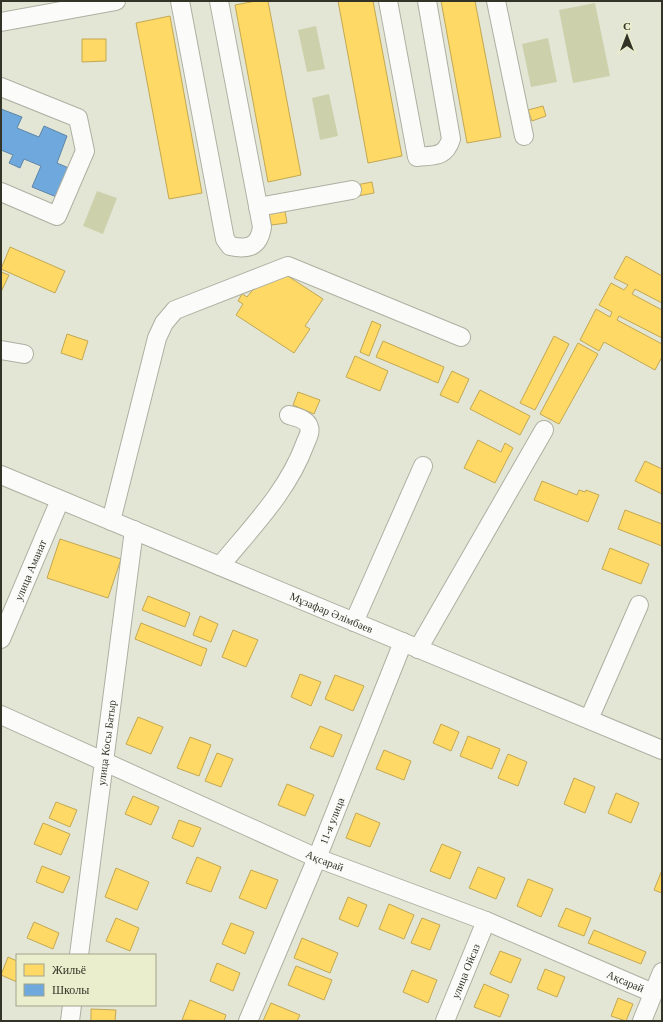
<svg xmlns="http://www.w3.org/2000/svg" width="663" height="1022" font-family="'Times New Roman',serif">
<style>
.green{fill:#ccd1ac}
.homes{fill:#ffd966;stroke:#c2a853}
.schools{fill:#6fa8dc;stroke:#5d85a6}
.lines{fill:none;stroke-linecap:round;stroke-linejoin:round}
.minor-casing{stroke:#aeafa2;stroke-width:20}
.minor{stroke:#fbfbf9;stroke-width:18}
.labels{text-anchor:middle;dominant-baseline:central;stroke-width:4;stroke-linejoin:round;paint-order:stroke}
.street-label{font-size:11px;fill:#333427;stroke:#eaeecd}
</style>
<rect width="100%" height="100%" fill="#e4e6d5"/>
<g class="green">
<path d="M 595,3 L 610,76 L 573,83 L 559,10 Z"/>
<path d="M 316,26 L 325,69 L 307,72 L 298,30 Z"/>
<path d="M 548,38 L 557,82 L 531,87 L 522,44 Z"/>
<path d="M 329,94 L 338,136 L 320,140 L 312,98 Z"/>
<path d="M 97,191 L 117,198 L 103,234 L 83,226 Z"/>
</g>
<g class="homes">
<path d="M 256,1 L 268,1 L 301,175 L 268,182 L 235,5 Z"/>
<path d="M 338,1 L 373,1 L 402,156 L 368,163 Z"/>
<path d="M 441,1 L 475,1 L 501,137 L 467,143 Z"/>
<path d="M 170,16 L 202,193 L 169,199 L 136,23 Z"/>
<path d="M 82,39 L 106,39 L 106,61 L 82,62 Z"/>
<path d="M 543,106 L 546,116 L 532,121 L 528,110 Z"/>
<path d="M 372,182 L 374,193 L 358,196 L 356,185 Z"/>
<path d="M 285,211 L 287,223 L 271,225 L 269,213 Z"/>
<path d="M 10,247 L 65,271 L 55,293 L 1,269 Z"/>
<path d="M 626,256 L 662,276 L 662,303 L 635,289 L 632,294 L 662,310 L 662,338 L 619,316 L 617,320 L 662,344 L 662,357 L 655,370 L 604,342 L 599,351 L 580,340 L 596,309 L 610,317 L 612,312 L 599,305 L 611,283 L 624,290 L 628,285 L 614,278 Z"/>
<path d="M 280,271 L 323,299 L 305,326 L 310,329 L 294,353 L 236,315 L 243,304 L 238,301 L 242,294 L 247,297 L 255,287 Z"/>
<path d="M 1,272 L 9,275 L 1,292 Z"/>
<path d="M 372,321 L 381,325 L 369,356 L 360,352 Z"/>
<path d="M 67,334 L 88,341 L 82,360 L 61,353 Z"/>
<path d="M 554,336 L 569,344 L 535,410 L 520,403 Z"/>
<path d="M 383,341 L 444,367 L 438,383 L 376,357 Z"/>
<path d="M 578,343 L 598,354 L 559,424 L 540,414 Z"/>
<path d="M 355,356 L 388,371 L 380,391 L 346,377 Z"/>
<path d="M 452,371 L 469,379 L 458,403 L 440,395 Z"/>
<path d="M 480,390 L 530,416 L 520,435 L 470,409 Z"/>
<path d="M 298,392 L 320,400 L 314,414 L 293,405 Z"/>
<path d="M 478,440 L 501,452 L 505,443 L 513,448 L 495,483 L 464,468 Z"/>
<path d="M 645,461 L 662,469 L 662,494 L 635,481 Z"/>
<path d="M 542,481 L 577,495 L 579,490 L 585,492 L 586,490 L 599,495 L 588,522 L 534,500 Z"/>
<path d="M 625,510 L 662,524 L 662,546 L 618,529 Z"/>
<path d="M 60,539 L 121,559 L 108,598 L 47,578 Z"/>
<path d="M 610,548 L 649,564 L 641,584 L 602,569 Z"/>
<path d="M 148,596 L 190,613 L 185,627 L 142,610 Z"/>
<path d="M 200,616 L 218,624 L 211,642 L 193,635 Z"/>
<path d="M 141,623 L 207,649 L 201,666 L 135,639 Z"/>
<path d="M 233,630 L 258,640 L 246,667 L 222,657 Z"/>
<path d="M 300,674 L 321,682 L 311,706 L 291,697 Z"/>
<path d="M 335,675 L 364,686 L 353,711 L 325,699 Z"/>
<path d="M 138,717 L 163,727 L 151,754 L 126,744 Z"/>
<path d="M 441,724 L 459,732 L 451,751 L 433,743 Z"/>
<path d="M 320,726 L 342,735 L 333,757 L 310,748 Z"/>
<path d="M 468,736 L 500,749 L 492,769 L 460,756 Z"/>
<path d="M 190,737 L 211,745 L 199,776 L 177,768 Z"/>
<path d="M 384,750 L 411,761 L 404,780 L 376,769 Z"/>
<path d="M 217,753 L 233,759 L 221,787 L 205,781 Z"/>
<path d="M 508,754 L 527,762 L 518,786 L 498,778 Z"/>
<path d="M 574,778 L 595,787 L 585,813 L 564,804 Z"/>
<path d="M 287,784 L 314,795 L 305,816 L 278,805 Z"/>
<path d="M 616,793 L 639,803 L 631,823 L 608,813 Z"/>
<path d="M 133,796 L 159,807 L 151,825 L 125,814 Z"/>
<path d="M 56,802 L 77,810 L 70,827 L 49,818 Z"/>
<path d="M 356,813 L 380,823 L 370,847 L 346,838 Z"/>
<path d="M 179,820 L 201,828 L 193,847 L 172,838 Z"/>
<path d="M 43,823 L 70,834 L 61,855 L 34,844 Z"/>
<path d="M 442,844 L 461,852 L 450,879 L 430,871 Z"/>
<path d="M 197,857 L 221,867 L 211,892 L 186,883 Z"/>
<path d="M 42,866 L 70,877 L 63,893 L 36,882 Z"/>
<path d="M 478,867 L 505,878 L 496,899 L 469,888 Z"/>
<path d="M 116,868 L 149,882 L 137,910 L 105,897 Z"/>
<path d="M 251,870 L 278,880 L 266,909 L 239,898 Z"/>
<path d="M 662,870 L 662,893 L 654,890 Z"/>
<path d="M 528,879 L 553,889 L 541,917 L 517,906 Z"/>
<path d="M 348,897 L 367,905 L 358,927 L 339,919 Z"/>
<path d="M 389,904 L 414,915 L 404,939 L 379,929 Z"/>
<path d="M 566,908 L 591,918 L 584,936 L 558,926 Z"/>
<path d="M 116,918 L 139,928 L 130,951 L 106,941 Z"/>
<path d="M 422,918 L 440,925 L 430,950 L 411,943 Z"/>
<path d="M 34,922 L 59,933 L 53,949 L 27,938 Z"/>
<path d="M 231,923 L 254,932 L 245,954 L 222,944 Z"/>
<path d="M 594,930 L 646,952 L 641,964 L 588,943 Z"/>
<path d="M 302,938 L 338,953 L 330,973 L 294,958 Z"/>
<path d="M 500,951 L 521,959 L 511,983 L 490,974 Z"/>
<path d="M 8,957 L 17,961 L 17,982 L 1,975 Z"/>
<path d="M 217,963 L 240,973 L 233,991 L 210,981 Z"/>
<path d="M 296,966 L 332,980 L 324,1000 L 288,985 Z"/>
<path d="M 545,969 L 565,977 L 557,997 L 537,989 Z"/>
<path d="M 412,970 L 437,980 L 428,1003 L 403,992 Z"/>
<path d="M 484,984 L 509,995 L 500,1017 L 474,1007 Z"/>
<path d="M 618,998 L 633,1004 L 626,1021 L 611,1016 Z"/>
<path d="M 190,1000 L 226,1015 L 224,1021 L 182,1020 Z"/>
<path d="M 271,1003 L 300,1015 L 297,1021 L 263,1021 Z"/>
<path d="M 91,1009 L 116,1010 L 115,1021 L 91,1021 Z"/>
</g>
<path class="schools" d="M 1,109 L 22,117 L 17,128 L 39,137 L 44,126 L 67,136 L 57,163 L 71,169 L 59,198 L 32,187 L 41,166 L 24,159 L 20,168 L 9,163 L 13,155 L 1,150 Z"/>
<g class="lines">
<g class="minor-casing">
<g id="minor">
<path d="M 180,1 L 225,239 L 230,246 C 248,250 259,247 262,227 L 219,1"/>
<path d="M 388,1 L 417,157 C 434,155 445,158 451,139 L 427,1"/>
<path d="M 496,1 L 524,136"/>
<path d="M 1,22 L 116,1"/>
<path d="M 1,87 L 78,118 L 85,151 L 57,216 L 1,192"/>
<path d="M 258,207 L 352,190"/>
<path d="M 1,350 L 24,354"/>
<path id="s1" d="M 1,475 L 662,750"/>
<path d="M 111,521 L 157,338 L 164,323 L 175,310 L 288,266 L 461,337"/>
<path d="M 220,566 C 251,528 288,491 305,444 C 307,439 311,432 309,427 C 307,419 295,417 289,415"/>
<path d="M 354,622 L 423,466"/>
<path id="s2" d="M 1,639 L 60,500"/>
<path d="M 418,649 L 544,430"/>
<path id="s3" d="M 1,715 L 317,858 L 486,921 L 653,993"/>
<path d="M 589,719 L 639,605"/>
<path id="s4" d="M 79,955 L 134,530"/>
<path d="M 70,1021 L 72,1005"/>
<path id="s5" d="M 248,1021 L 317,858 L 403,642"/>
<path id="s6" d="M 445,1021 L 486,921"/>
<path d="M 642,1021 L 662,972"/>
</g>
</g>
<use href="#minor" class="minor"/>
</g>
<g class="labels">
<g class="street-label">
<text stroke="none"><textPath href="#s2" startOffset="75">улица Аманат</textPath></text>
<text stroke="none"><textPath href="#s1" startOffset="358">Мұзафар Әлімбаев</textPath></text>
<text stroke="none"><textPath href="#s4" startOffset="214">улица Косы Батыр</textPath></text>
<text stroke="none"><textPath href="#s5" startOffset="217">11-я улица</textPath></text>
<text stroke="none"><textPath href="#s3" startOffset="355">Ақсарай</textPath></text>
<text stroke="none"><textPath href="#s6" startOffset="54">улица Ойсаз</textPath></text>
<text stroke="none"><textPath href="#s3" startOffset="679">Ақсарай</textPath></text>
</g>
</g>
<rect width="663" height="1022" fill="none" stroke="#333427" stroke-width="4"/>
<rect x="16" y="954" width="140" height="52" fill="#eaeecd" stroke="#a1a48b"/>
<rect x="24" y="964" width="20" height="12" fill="#ffd966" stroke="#a1a48b"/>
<text x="52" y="974" font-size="12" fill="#333427">Жильё</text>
<rect x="24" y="984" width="20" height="12" fill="#6fa8dc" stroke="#a1a48b"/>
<text x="52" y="994" font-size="12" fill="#333427">Школы</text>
<g transform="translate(627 36)" stroke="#eaeecd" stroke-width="3" paint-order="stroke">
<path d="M0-3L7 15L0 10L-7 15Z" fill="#333427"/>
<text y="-6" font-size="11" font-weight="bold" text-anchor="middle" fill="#333427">С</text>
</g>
</svg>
